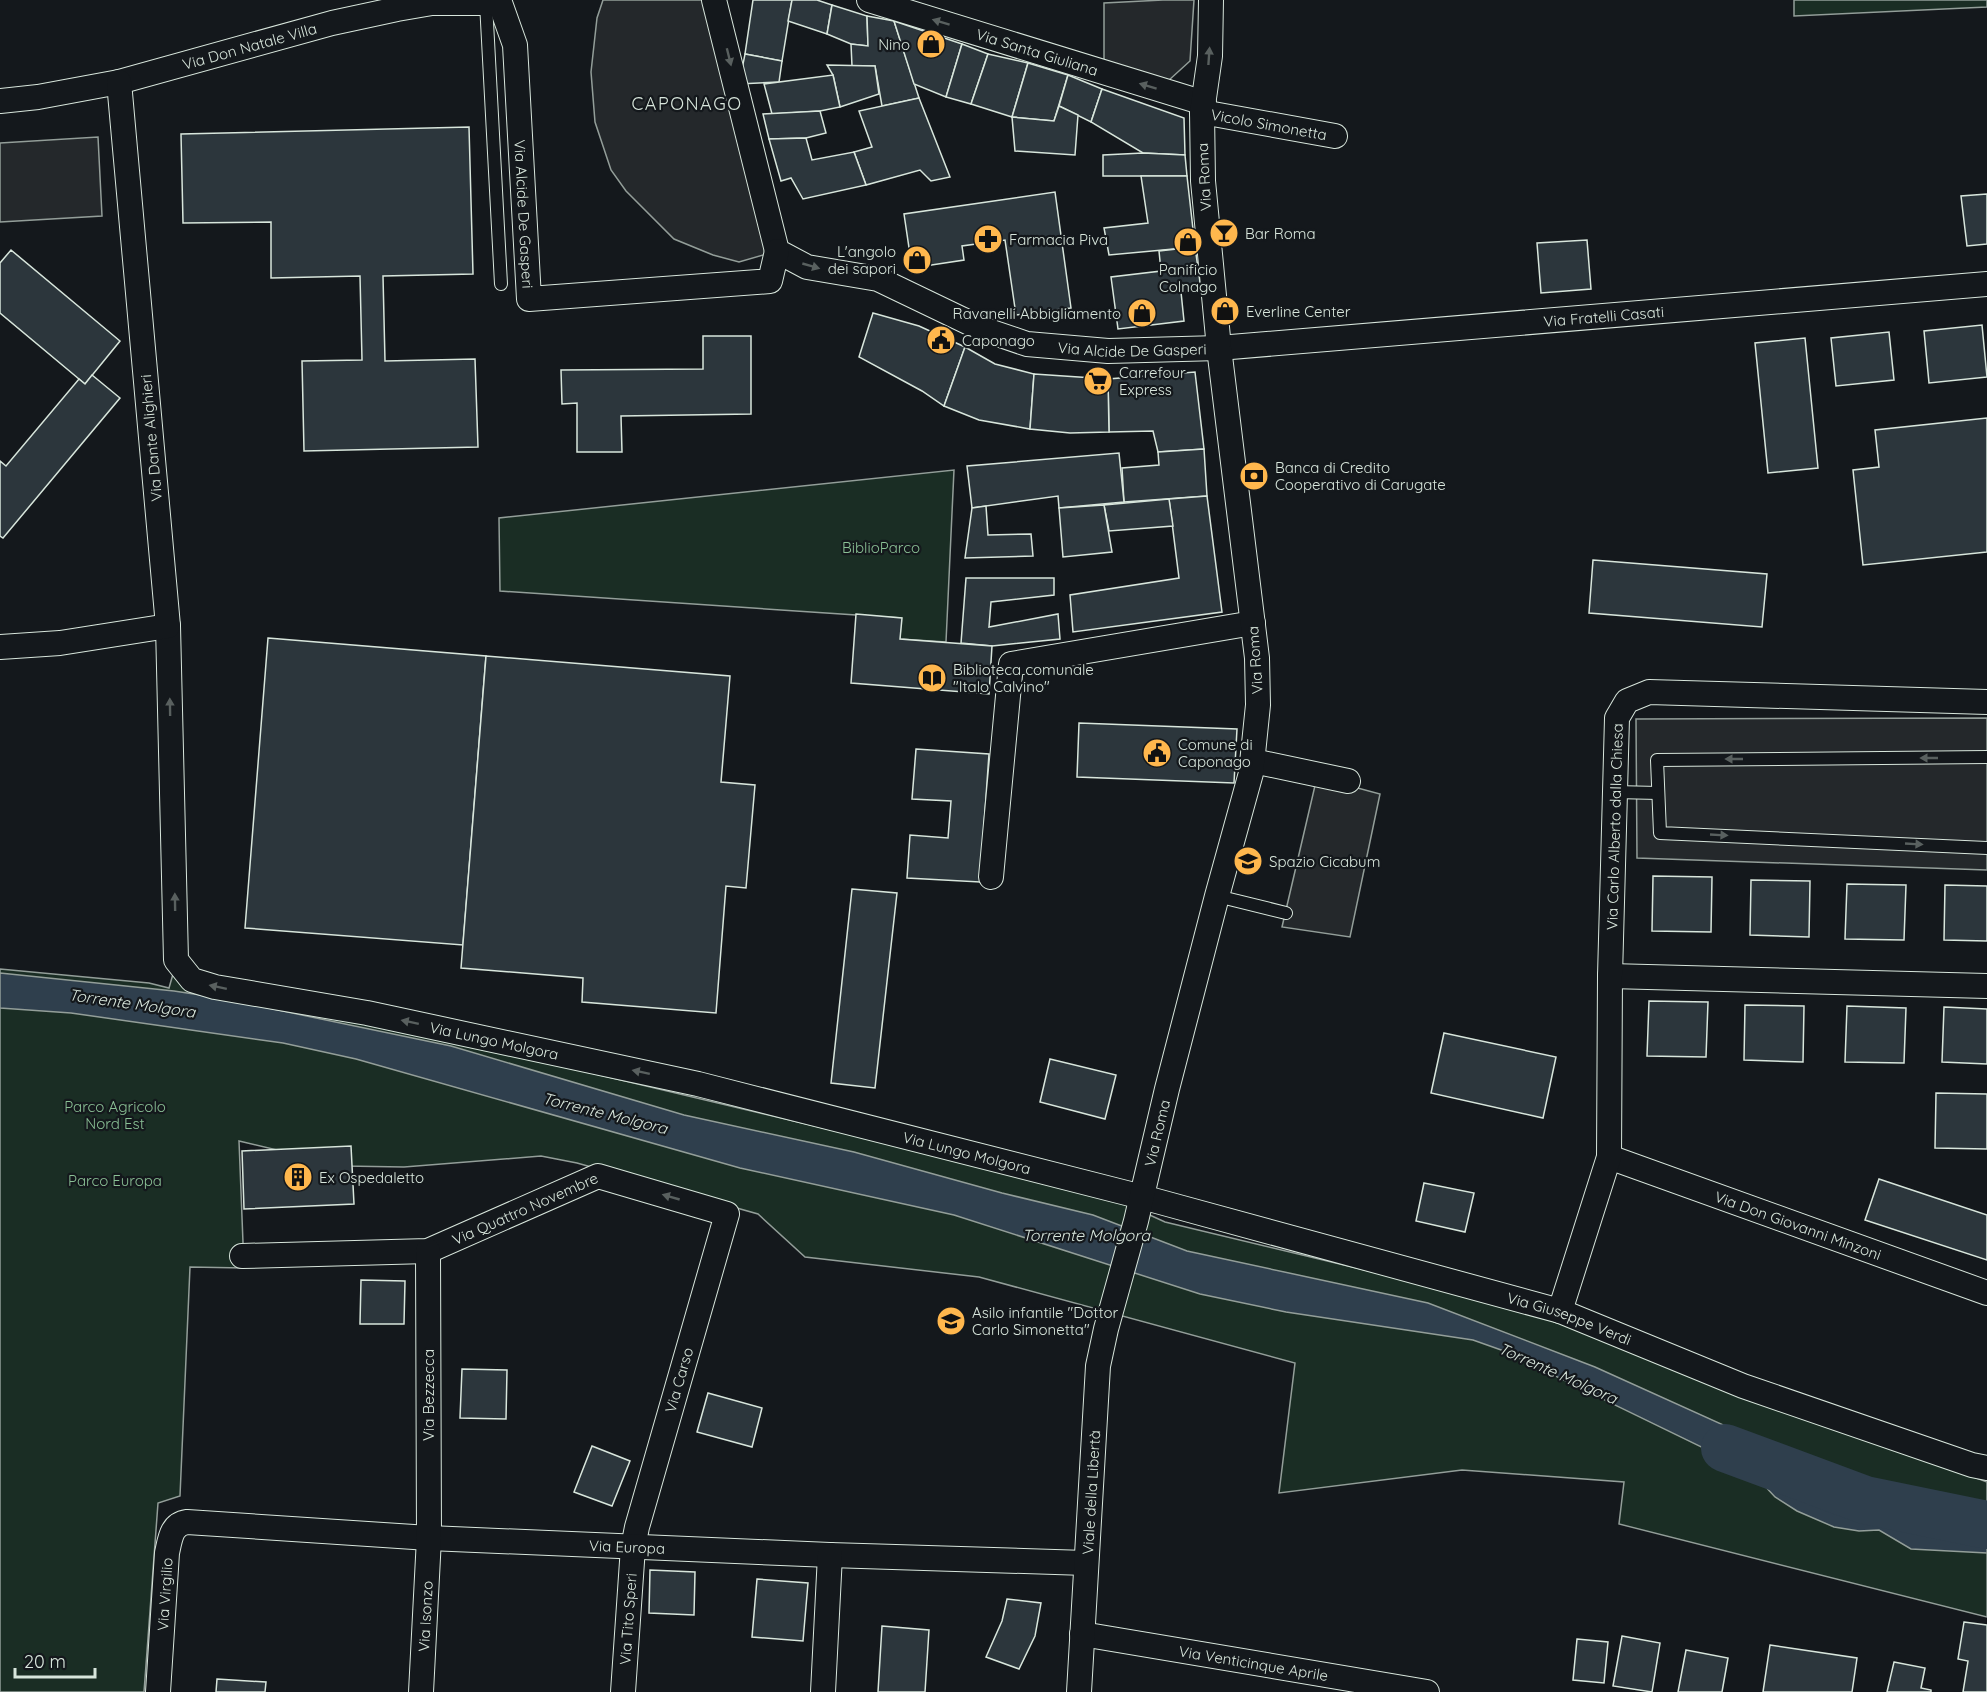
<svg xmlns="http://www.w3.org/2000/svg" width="1987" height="1692" font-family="Quicksand,sans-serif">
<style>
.green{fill:#1a2d24;stroke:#939e99;stroke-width:1.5}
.parking{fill:#24282b;stroke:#939e99;stroke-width:1.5}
.water{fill:#2f3f4d;stroke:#939e99;stroke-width:1.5}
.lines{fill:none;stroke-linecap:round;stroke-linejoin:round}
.river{stroke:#2f3f4d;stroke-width:48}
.building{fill:#2c363c;stroke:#d8e6dc;stroke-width:1.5}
.lane-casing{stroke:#d8e6dc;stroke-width:14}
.street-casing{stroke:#d8e6dc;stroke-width:26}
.lane{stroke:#14181c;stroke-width:12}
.street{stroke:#14181c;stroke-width:24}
.oneway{fill:#59605f}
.labels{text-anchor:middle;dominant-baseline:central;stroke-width:4.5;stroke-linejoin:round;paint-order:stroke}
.poi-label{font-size:15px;fill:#d8e6dc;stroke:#14181c;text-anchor:start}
.street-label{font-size:15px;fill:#d8e6dc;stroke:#14181c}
.park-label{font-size:15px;fill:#8ac095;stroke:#14181c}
.water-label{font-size:16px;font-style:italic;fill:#d8e6dc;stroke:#14181c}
.quarter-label{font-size:18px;letter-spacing:1.5px;fill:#d8e6dc;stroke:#14181c}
</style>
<rect width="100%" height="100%" fill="#14181c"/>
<g class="green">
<path d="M 1794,0 L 1987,0 L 1987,7 L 1794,16 Z"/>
<path d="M 954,470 L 946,642 L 900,639 L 901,618 L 500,591 L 499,518 Z"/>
<path d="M 0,969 L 149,983 L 169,988 L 173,974 L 1106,1195 L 1165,1222 L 1531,1310 L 1987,1482 L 1987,1617 L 1619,1524 L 1624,1482 L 1462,1470 L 1279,1493 L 1295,1363 L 979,1277 L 805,1257 L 758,1214 L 577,1163 L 541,1156 L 404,1167 L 344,1166 L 239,1141 L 244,1268 L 190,1267 L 180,1496 L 158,1503 L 144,1692 L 0,1692 Z"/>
</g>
<g class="parking">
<path d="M 603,0 L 714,0 L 777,251 L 739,262 L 713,255 L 674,239 L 626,191 L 611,170 L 595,122 L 591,72 L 597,18 Z"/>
<path d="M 1163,0 L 1194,0 L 1190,61 L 1168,81 L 1104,60 L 1104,3 Z"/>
<path d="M 98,137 L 102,216 L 0,222 L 0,143 Z"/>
<path d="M 1987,718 L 1987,870 L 1637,858 L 1636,719 Z"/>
<path d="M 1317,777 L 1380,794 L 1350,937 L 1282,927 Z"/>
</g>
<path class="water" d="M 0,973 L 174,991 L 220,998 L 451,1046 L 684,1115 L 854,1152 L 1002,1193 L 1093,1215 L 1187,1251 L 1428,1303 L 1595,1367 L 1750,1437 L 1783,1471 L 1803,1479 L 1838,1487 L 1900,1520 L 1911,1521 L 1924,1518 L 1987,1520 L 1987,1553 L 1911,1549 L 1879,1530 L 1859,1531 L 1834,1527 L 1797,1511 L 1775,1497 L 1751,1471 L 1504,1351 L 1473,1340 L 1286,1312 L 1200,1294 L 954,1215 L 740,1168 L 356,1059 L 283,1043 L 71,1013 L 0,1008 Z"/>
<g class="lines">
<path class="river" d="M 1725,1448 L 1865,1500 L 1987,1525"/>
</g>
<g class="building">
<path d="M 753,0 L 792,0 L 782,61 L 745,54 Z"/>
<path d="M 792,0 L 817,0 L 832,5 L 827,34 L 788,21 Z"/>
<path d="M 832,5 L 867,16 L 868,46 L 851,44 L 827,34 Z"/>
<path d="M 867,16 L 894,21 L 919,98 L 882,106 L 875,66 L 852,66 L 851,44 L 868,46 Z"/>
<path d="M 894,21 L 962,44 L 946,97 L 914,84 Z"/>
<path d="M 962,44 L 988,54 L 971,104 L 946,97 Z"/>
<path d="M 745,54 L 782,61 L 779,82 L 739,84 Z"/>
<path d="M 988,54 L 1028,63 L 1012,117 L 971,104 Z"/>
<path d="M 1028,63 L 1068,75 L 1054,121 L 1012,117 Z"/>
<path d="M 827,65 L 875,66 L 879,94 L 840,107 L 833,75 Z"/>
<path d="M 833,75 L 840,107 L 820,111 L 772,114 L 764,84 Z"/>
<path d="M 1068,75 L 1102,89 L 1091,122 L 1059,106 Z"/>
<path d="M 1102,89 L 1184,118 L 1185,155 L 1143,153 L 1091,122 Z"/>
<path d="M 919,98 L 950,177 L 931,181 L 920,170 L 866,185 L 854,152 L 872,147 L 859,111 Z"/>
<path d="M 1059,106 L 1078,115 L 1075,155 L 1015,151 L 1012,117 L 1054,121 Z"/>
<path d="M 820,111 L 826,133 L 806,138 L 769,139 L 763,114 Z"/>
<path d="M 469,127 L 473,274 L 383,276 L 385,361 L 475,359 L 478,447 L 304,451 L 302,361 L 362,360 L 360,276 L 271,278 L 271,222 L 183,223 L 181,134 Z"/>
<path d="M 806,138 L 812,160 L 854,152 L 866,185 L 803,199 L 791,178 L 781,181 L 769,139 Z"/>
<path d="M 1143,153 L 1185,155 L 1187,176 L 1103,176 L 1103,155 Z"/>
<path d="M 1141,176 L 1187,176 L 1195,247 L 1109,255 L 1104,228 L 1148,223 Z"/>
<path d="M 1055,192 L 1071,308 L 1016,315 L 1005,240 L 962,246 L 964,260 L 912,268 L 904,214 Z"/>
<path d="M 1987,194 L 1987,244 L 1967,246 L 1961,196 Z"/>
<path d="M 1587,240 L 1591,289 L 1541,293 L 1537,243 Z"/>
<path d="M 1195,247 L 1201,289 L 1181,292 L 1184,321 L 1118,329 L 1111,277 L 1161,271 L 1159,251 Z"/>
<path d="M 11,250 L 120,341 L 85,384 L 0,313 L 0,263 Z"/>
<path d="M 873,313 L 919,326 L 965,347 L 944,406 L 922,391 L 859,357 Z"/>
<path d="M 1982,325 L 1987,377 L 1929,383 L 1924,331 Z"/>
<path d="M 1889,332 L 1894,380 L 1836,386 L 1831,338 Z"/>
<path d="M 703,336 L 751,336 L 751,414 L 621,416 L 622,452 L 577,452 L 577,403 L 562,404 L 561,370 L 703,369 Z"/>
<path d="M 1805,338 L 1818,468 L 1768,473 L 1755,343 Z"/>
<path d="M 965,347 L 995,364 L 1034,374 L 1030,429 L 979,420 L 944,406 Z"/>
<path d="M 1195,372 L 1204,449 L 1158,452 L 1153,431 L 1109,432 L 1108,379 Z"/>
<path d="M 1034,374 L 1108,379 L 1109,432 L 1070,433 L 1030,429 Z"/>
<path d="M 92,375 L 120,398 L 3,538 L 0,536 L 0,461 L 6,466 L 79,379 L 85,384 Z"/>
<path d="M 1987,418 L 1987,552 L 1863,565 L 1853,470 L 1879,467 L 1875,430 Z"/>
<path d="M 1204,449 L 1207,496 L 1124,502 L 1122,468 L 1159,465 L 1158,452 Z"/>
<path d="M 1119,453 L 1124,502 L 1059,508 L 1058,496 L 972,508 L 967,466 Z"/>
<path d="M 1207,496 L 1222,612 L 1073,632 L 1070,595 L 1179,578 L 1169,499 Z"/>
<path d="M 1169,499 L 1173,526 L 1109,531 L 1104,505 Z"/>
<path d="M 1104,505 L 1112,552 L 1063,557 L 1059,508 Z"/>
<path d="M 986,506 L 988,535 L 1031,534 L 1033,556 L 965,558 L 972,508 Z"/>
<path d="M 1593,560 L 1767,574 L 1762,627 L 1589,613 Z"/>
<path d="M 966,578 L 1054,578 L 1054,595 L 991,602 L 989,627 L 1058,614 L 1060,639 L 992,646 L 961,643 Z"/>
<path d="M 856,614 L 902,618 L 900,639 L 992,646 L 989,694 L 851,683 Z"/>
<path d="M 268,638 L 486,656 L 463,945 L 245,928 Z"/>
<path d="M 486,656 L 730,676 L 721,782 L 755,785 L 746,888 L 726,886 L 716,1013 L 582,1002 L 583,978 L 461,968 Z"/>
<path d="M 1079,723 L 1237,729 L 1234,783 L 1077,777 Z"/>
<path d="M 916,749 L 989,754 L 980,882 L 907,878 L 910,835 L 948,838 L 951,801 L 912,799 Z"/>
<path d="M 1653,876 L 1712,877 L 1711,932 L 1652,931 Z"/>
<path d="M 1751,880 L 1810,881 L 1809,937 L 1750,935 Z"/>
<path d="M 1847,884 L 1906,885 L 1904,940 L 1845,939 Z"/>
<path d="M 1945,885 L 1987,886 L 1987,941 L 1944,940 Z"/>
<path d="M 852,889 L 897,893 L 875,1088 L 831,1083 Z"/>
<path d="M 1649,1001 L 1708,1002 L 1706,1057 L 1647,1056 Z"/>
<path d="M 1745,1005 L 1804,1006 L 1803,1062 L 1744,1060 Z"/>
<path d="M 1847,1006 L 1906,1008 L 1904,1063 L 1845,1062 Z"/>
<path d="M 1944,1007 L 1987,1009 L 1987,1064 L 1942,1062 Z"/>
<path d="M 1444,1033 L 1556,1057 L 1543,1118 L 1431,1093 Z"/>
<path d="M 1050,1059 L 1116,1075 L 1105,1119 L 1040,1102 Z"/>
<path d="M 1936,1093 L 1987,1094 L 1987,1149 L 1935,1148 Z"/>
<path d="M 351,1146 L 354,1204 L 244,1209 L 242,1151 Z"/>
<path d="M 1879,1179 L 1987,1215 L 1987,1260 L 1865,1220 Z"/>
<path d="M 1424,1183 L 1474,1193 L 1465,1232 L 1416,1221 Z"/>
<path d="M 361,1280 L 405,1281 L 404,1324 L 360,1324 Z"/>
<path d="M 462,1369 L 507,1370 L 506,1419 L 460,1418 Z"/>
<path d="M 708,1393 L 762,1408 L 752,1447 L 697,1432 Z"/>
<path d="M 592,1446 L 630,1461 L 612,1506 L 574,1492 Z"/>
<path d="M 650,1570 L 695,1572 L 694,1615 L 649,1613 Z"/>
<path d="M 757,1579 L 808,1583 L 803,1641 L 752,1637 Z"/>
<path d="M 1007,1599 L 1041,1603 L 1035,1636 L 1019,1669 L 986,1657 L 1002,1621 Z"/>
<path d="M 1964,1622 L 1987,1625 L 1987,1692 L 1963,1692 L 1968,1661 L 1958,1659 Z"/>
<path d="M 882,1626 L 929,1630 L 925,1692 L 878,1692 Z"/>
<path d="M 1622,1636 L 1660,1643 L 1652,1692 L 1613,1686 Z"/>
<path d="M 1577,1639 L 1608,1642 L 1604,1683 L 1573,1680 Z"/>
<path d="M 1770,1645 L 1857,1658 L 1852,1692 L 1763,1692 Z"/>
<path d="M 1686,1650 L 1728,1658 L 1722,1692 L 1678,1692 Z"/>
<path d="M 1894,1662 L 1925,1668 L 1921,1688 L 1931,1690 L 1931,1692 L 1887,1692 Z"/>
<path d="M 217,1679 L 266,1682 L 265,1692 L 216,1692 Z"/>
</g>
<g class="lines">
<g class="lane-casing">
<g id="lane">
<path d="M 486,3 L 501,284"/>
<path d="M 1987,757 L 1657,760 L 1660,833 L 1987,848"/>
<path d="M 1615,792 L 1658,793"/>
<path d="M 1217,896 L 1286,913"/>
</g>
</g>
<g class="street-casing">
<g id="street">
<path id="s1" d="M 714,0 L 777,251 L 807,267 L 878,279 L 980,328 L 1027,344 L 1108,351 L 1219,348 L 1987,284"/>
<path id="s2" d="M 869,0 L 1204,103"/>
<path id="s3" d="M 0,101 L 38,97 L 119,82 L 332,23 L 397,9 L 432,3 L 486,3 L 499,0 L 515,45 L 529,299 L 770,281 L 777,251"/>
<path id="s4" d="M 1202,112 L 1335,136"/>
<path id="s5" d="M 168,626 L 176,960 L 192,980 L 215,987 L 367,1013 L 698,1084 L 1142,1197 L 1560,1311 L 1743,1386 L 1972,1465 L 1987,1468"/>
<path d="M 0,647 L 60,643 L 168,626 L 119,82"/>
<path d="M 1253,761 L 1348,781"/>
<path d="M 991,877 L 1011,664 L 1253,623"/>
<path d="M 1610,976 L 1987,986"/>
<path id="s6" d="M 1609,1157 L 1987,1293"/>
<path id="s7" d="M 242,1256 L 428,1251 L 598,1176 L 727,1214 L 637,1527 L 633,1547 L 623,1692"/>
<path id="s8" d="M 1560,1311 L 1609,1157 L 1610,976 L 1617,718 L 1627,701 L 1649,692 L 1987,702"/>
<path id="s9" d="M 1082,1634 L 1427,1692"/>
<path id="s10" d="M 158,1692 L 167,1553 C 170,1540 171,1524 187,1522 L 429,1538 L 830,1555 L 1086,1563"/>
<path id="s11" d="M 421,1692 L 429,1538 L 428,1251"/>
<path d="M 823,1692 L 830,1555"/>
<path id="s12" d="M 1079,1692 L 1098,1366 L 1106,1329 L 1136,1221 L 1167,1089 L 1217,896 L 1251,773 L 1258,705 L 1257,658 L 1219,348 L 1203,181 L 1202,112 L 1210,56 L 1211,0"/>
</g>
</g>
<use href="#lane" class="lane"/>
<use href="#street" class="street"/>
</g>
<defs><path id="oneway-solid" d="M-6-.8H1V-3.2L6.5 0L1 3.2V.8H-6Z" transform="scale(1.5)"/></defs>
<g class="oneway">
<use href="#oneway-solid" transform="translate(941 22) rotate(-163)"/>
<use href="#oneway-solid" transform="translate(1209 56) rotate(-86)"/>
<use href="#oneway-solid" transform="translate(729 57) rotate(76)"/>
<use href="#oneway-solid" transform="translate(1148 86) rotate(-163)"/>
<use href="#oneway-solid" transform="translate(811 266) rotate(16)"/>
<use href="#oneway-solid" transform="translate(170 707) rotate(-91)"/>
<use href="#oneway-solid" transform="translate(1929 758) rotate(180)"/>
<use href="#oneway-solid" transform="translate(1734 759) rotate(180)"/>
<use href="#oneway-solid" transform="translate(1719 835) rotate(3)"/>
<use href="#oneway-solid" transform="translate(1914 844) rotate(3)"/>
<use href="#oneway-solid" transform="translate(175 902) rotate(-91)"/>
<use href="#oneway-solid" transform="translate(218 987) rotate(-168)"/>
<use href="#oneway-solid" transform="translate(410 1022) rotate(-168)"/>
<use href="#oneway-solid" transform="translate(641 1072) rotate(-168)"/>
<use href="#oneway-solid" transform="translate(671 1197) rotate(-164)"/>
</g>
<defs>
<g id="shop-disc" transform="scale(1.5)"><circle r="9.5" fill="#ffb74d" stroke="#14181c"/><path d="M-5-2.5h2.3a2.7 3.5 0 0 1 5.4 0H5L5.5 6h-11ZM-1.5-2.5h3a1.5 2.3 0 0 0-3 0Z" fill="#111"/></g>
<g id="bar-disc" transform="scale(1.5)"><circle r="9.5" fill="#ffb74d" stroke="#14181c"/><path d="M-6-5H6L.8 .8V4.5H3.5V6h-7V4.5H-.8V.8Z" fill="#111"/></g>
<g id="pharmacy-disc" transform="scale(1.5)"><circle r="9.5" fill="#ffb74d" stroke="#14181c"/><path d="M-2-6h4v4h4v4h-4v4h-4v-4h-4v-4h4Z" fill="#111"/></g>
<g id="civic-disc" transform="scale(1.5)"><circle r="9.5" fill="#ffb74d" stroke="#14181c"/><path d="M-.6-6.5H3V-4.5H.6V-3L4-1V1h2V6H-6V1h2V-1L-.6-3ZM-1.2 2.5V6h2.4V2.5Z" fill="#111"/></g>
<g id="supermarket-disc" transform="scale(1.5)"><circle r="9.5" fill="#ffb74d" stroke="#14181c"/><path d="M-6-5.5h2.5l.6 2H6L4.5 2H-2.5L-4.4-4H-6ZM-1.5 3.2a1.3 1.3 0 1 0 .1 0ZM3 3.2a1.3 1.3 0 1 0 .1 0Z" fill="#111"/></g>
<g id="bank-disc" transform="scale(1.5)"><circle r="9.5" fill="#ffb74d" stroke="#14181c"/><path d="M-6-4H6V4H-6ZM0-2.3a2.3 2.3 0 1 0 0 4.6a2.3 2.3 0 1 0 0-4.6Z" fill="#111"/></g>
<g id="library-disc" transform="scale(1.5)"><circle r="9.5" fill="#ffb74d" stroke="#14181c"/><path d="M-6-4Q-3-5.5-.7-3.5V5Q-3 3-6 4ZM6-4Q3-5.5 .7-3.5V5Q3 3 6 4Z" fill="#111"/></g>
<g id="school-disc" transform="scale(1.5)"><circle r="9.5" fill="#ffb74d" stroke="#14181c"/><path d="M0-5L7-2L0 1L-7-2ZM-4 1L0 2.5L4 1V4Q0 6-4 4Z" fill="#111"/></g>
<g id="building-disc" transform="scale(1.5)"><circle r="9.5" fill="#ffb74d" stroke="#14181c"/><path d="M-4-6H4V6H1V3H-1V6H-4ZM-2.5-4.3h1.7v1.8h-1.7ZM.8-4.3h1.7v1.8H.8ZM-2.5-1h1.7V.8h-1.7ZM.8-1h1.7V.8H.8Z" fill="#111"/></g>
</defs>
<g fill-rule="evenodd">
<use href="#shop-disc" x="931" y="44"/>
<use href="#bar-disc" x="1224" y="233"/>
<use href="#pharmacy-disc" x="988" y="239"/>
<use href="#shop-disc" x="1188" y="242"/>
<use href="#shop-disc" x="917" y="260"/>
<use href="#shop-disc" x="1225" y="311"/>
<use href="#shop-disc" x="1142" y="313"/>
<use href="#civic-disc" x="941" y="340"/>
<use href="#supermarket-disc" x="1098" y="381"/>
<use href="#bank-disc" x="1254" y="476"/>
<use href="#library-disc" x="932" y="678"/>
<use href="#civic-disc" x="1157" y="753"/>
<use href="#school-disc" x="1248" y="861"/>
<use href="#building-disc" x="298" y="1177"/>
<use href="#school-disc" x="951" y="1321"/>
</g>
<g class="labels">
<g class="poi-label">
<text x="910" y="44" text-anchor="end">Nino</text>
<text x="1245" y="233">Bar Roma</text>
<text x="1009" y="239">Farmacia Piva</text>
<text x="896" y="251" text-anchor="end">L'angolo<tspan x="896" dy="17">dei sapori</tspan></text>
<text x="1188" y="269" text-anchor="middle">Panificio<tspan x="1188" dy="17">Colnago</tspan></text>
<text x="1246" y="311">Everline Center</text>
<text x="1121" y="313" text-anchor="end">Ravanelli Abbigliamento</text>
<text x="962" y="340">Caponago</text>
<text x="1119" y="372">Carrefour<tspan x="1119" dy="17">Express</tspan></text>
<text x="1275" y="467">Banca di Credito<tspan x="1275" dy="17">Cooperativo di Carugate</tspan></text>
<text x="953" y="669">Biblioteca comunale<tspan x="953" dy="17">"Italo Calvino"</tspan></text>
<text x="1178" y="744">Comune di<tspan x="1178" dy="17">Caponago</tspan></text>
<text x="1269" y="861">Spazio Cicabum</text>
<text x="319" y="1177">Ex Ospedaletto</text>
<text x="972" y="1312">Asilo infantile "Dottor<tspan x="972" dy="17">Carlo Simonetta"</tspan></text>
</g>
<g class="street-label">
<text stroke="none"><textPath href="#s3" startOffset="256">Via Don Natale Villa</textPath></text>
<text stroke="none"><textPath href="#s2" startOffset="176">Via Santa Giuliana</textPath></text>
<text stroke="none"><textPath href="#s4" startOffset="68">Vicolo Simonetta</textPath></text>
<text transform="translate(1204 177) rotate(-93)">Via Roma</text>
<text stroke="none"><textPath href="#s3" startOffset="728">Via Alcide De Gasperi</textPath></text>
<text stroke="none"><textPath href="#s1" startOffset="1106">Via Fratelli Casati</textPath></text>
<text stroke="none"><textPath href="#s1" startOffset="633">Via Alcide De Gasperi</textPath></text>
<text transform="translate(151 438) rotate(-95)">Via Dante Alighieri</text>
<text transform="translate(1255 660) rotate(-94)">Via Roma</text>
<text stroke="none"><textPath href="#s8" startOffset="492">Via Carlo Alberto dalla Chiesa</textPath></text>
<text stroke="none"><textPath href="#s5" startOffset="668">Via Lungo Molgora</textPath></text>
<text stroke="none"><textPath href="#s12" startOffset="567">Via Roma</textPath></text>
<text stroke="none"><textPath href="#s5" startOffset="1154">Via Lungo Molgora</textPath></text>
<text stroke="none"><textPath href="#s7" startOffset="292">Via Quattro Novembre</textPath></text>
<text stroke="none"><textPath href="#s6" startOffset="201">Via Don Giovanni Minzoni</textPath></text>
<text stroke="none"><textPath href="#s5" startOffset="1779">Via Giuseppe Verdi</textPath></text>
<text transform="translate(679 1380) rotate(-74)">Via Carso</text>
<text transform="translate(428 1395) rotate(-90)">Via Bezzecca</text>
<text stroke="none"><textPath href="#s12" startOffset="200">Viale della Libertà</textPath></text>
<text stroke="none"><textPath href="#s10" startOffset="620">Via Europa</textPath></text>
<text stroke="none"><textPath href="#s10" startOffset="98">Via Virgilio</textPath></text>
<text stroke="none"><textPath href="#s11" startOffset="76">Via Isonzo</textPath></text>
<text transform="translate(628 1619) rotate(-86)">Via Tito Speri</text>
<text stroke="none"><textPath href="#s9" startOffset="174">Via Venticinque Aprile</textPath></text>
</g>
<g class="park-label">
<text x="881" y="547">BiblioParco</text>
<text x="115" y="1106">Parco Agricolo<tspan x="115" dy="17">Nord Est</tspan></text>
<text x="115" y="1180">Parco Europa</text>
</g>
<g class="water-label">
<text transform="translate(132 1003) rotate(8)">Torrente Molgora</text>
<text transform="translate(605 1113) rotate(14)">Torrente Molgora</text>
<text x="1086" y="1235">Torrente Molgora</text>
<text transform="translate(1558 1373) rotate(24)">Torrente Molgora</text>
</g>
<g class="quarter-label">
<text x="687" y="103">CAPONAGO</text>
</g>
</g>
<path d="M15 1668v9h80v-9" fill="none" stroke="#d8e6dc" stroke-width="3"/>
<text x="24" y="1668" font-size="18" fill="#d8e6dc" stroke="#14181c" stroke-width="4.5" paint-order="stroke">20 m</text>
</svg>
